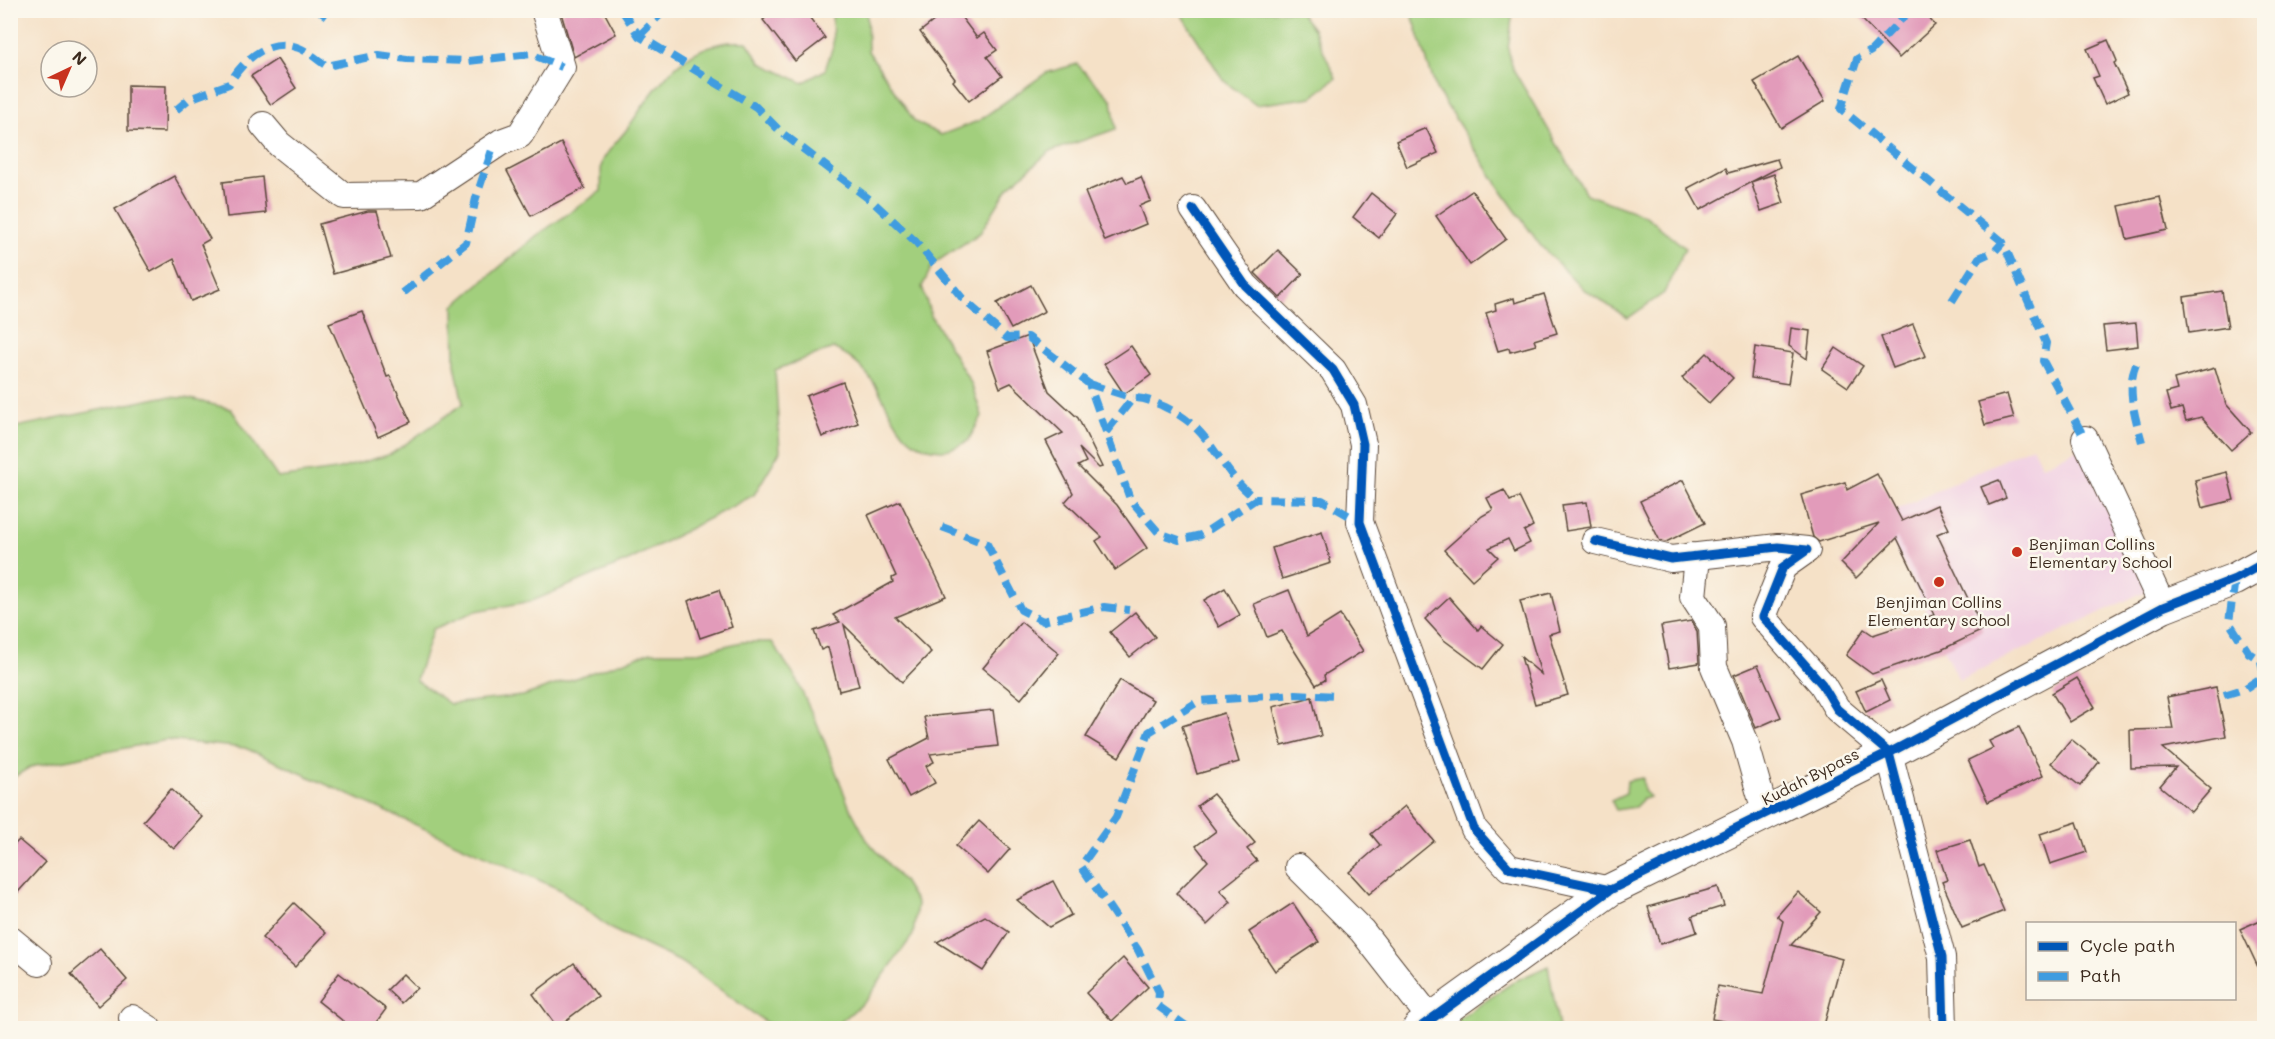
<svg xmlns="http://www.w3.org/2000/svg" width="2275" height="1039" font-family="Mali,sans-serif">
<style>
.built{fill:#f1d0e3}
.green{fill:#a2cf7d;stroke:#6e7c4e;stroke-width:1.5}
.building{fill:#e29bba}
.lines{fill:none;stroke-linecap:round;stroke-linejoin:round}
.minor-casing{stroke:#574537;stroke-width:28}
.tertiary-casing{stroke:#574537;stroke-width:34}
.minor{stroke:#fff;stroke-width:26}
.tertiary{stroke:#fff;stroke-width:32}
.quiet{stroke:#3f9ce0;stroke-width:8;stroke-dasharray:15 8;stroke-linecap:butt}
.cycleway-casing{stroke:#fbf7ec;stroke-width:13}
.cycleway{stroke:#0057b8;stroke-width:9}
.poi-dot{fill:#c8321e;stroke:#fbf7ec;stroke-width:2}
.labels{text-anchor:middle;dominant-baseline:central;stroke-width:5;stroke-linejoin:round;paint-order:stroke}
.poi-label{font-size:16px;fill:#3b2a1e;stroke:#fbf7ec;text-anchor:start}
.street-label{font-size:16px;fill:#3b2a1e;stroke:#fbf7ec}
</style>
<rect width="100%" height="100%" fill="#fbf7ec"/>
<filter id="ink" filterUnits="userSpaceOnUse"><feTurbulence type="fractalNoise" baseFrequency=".0167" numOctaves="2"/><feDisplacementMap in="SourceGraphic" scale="12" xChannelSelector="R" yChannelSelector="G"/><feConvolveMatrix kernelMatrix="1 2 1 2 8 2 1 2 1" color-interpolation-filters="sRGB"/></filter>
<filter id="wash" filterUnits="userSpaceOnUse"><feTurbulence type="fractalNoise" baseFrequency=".008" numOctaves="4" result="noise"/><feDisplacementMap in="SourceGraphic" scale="24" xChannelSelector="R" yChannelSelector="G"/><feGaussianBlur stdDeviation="1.35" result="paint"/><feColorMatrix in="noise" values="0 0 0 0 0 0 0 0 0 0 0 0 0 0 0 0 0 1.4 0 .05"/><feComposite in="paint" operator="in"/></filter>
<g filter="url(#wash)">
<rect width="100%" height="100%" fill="#f5e1c7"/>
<path class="built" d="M 2032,446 L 2042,466 L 2084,446 L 2152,588 L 1959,680 L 1881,517 Z"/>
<g class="green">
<path d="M 832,11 L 867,11 L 868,51 L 915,122 L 941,135 L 978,121 L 1046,73 L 1077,64 L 1112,100 L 1116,129 L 1049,152 L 1008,188 L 980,233 L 933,264 L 922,287 L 931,316 L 971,383 L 982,416 L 968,441 C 961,444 950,451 942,450 C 900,448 895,417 877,388 C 866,370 852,357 833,348 L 775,370 L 780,451 L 754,495 L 630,560 L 532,601 L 476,611 L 433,629 L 416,680 L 450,704 L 523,696 L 651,652 L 699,652 L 742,642 L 772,642 L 795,677 L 822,735 L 849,806 L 867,840 L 903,881 L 917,904 L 913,935 L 866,1000 L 836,1026 L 830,1028 L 780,1028 L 767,1023 L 683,963 L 611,929 L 561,890 L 245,748 L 166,740 L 30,767 L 11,779 L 11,428 L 162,397 L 186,398 L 231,409 L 278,478 L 336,470 L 391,454 L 463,404 L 455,365 L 454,306 L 536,236 L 601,191 C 602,182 600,171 602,163 C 605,152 620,139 627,129 C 658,85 685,37 747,42 L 761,63 L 803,83 L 825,70 L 833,46 Z"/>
<path d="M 1179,11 L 1299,11 L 1313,29 L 1336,78 L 1312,97 L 1256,105 L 1224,81 Z"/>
<path d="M 1411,11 L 1513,11 L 1508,49 L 1513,69 L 1586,194 L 1646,216 L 1685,248 L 1664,293 L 1628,318 L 1583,289 L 1540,245 L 1501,190 L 1436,89 Z"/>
<path d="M 1643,778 L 1644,791 L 1650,797 L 1643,799 L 1635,807 L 1616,810 L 1611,800 L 1626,793 L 1627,781 Z"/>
<path d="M 1548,966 L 1559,1028 L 1446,1028 L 1515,981 Z"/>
</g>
<g id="blocks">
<g class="building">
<path d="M 565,10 L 603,10 L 616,34 L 574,57 L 561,13 Z"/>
<path d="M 776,10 L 804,10 L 825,38 L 795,61 L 763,20 Z"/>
<path d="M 927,10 L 956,10 L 977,38 L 984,33 L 997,50 L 987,57 L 1002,76 L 969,101 L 953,81 L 955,79 L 920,32 L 935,20 Z"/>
<path d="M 1853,10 L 1921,10 L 1935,25 L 1899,58 Z"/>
<path d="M 2108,40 L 2117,61 L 2114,63 L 2128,93 L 2105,104 L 2093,78 L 2099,76 L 2087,49 Z"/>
<path d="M 1798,56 L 1825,101 L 1781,128 L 1754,82 Z"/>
<path d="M 277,59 L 296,88 L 271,105 L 251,76 Z"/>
<path d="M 128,85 L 166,86 L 165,132 L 128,131 Z"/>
<path d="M 1426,128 L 1438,153 L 1407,167 L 1396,141 Z"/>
<path d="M 561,143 L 585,188 L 531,216 L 507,171 Z"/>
<path d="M 1777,159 L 1780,167 L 1751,182 L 1774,174 L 1784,203 L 1761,211 L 1751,182 L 1700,210 L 1688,188 L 1726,168 L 1728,173 Z"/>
<path d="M 174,176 L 210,239 L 201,244 L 220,289 L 191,301 L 174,259 L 151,272 L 115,209 Z"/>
<path d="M 1123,176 L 1127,183 L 1141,177 L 1151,201 L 1139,206 L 1146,224 L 1105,241 L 1085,192 Z"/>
<path d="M 262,177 L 266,213 L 227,217 L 223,182 Z"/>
<path d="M 1472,191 L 1506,239 L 1470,265 L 1436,216 Z"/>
<path d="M 1371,193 L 1397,214 L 1379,238 L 1353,217 Z"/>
<path d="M 2160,197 L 2168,230 L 2127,239 L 2119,206 Z"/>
<path d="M 368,211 L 377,211 L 391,258 L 333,274 L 319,224 Z"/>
<path d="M 1278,250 L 1303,274 L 1280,298 L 1255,273 Z"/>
<path d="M 1031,285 L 1045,311 L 1011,329 L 997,303 Z"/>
<path d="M 2222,291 L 2228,327 L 2189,333 L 2184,297 Z"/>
<path d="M 1544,294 L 1557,333 L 1534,340 L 1536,345 L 1510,352 L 1509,348 L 1498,351 L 1486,313 L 1496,310 L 1495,304 L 1514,298 L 1515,303 Z"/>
<path d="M 362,311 L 387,377 L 390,376 L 411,422 L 378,437 L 329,323 Z"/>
<path d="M 2136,323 L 2138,346 L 2106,350 L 2103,326 Z"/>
<path d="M 1913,324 L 1926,356 L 1893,368 L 1881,337 Z"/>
<path d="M 1791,328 L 1810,331 L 1807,359 L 1789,346 Z"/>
<path d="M 1028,336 L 1049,391 L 1078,418 L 1102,467 L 1099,468 L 1079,448 L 1086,462 L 1078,466 L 1117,505 L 1147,548 L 1115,570 L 1096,541 L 1102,537 L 1065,502 L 1073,493 L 1046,441 L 1063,433 L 1011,383 L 1000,388 L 987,351 Z"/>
<path d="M 1131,346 L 1151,375 L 1124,394 L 1104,364 Z"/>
<path d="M 1755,347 L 1793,353 L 1788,384 L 1751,378 Z"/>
<path d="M 1836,348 L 1863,366 L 1848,387 L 1822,369 Z"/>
<path d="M 1707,353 L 1733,378 L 1709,403 L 1682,378 Z"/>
<path d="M 2215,368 L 2226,404 L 2251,432 L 2231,450 L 2201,417 L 2186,421 L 2182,408 L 2171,411 L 2166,393 L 2177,390 L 2174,379 Z"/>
<path d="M 843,382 L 858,423 L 822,437 L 806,396 Z"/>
<path d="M 2007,394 L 2014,418 L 1985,425 L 1978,402 Z"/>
<path d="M 2227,472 L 2234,500 L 2202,508 L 2195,480 Z"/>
<path d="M 1877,474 L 1902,521 L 1937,505 L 1949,529 L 1937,534 L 1983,630 L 1941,650 L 1872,674 L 1846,655 L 1864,629 L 1873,635 L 1934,615 L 1897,538 L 1856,578 L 1841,563 L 1879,523 L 1819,542 L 1813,537 L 1801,495 L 1845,482 L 1847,490 Z"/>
<path d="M 1683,480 L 1705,523 L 1666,542 L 1660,541 L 1640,501 Z"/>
<path d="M 1999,480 L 2006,498 L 1989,505 L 1981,487 Z"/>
<path d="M 1504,490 L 1510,501 L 1519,497 L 1533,526 L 1524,531 L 1530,543 L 1514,551 L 1508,539 L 1489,548 L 1498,557 L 1472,580 L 1444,550 L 1482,516 L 1493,510 L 1487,498 Z"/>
<path d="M 900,501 L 946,596 L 895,617 L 931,652 L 902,682 L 844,625 L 859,686 L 839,691 L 828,647 L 821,650 L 814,631 L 840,622 L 833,615 L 893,582 L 892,578 L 896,576 L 868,515 Z"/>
<path d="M 1587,502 L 1591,527 L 1566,531 L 1562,505 Z"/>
<path d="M 1322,532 L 1331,563 L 1282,579 L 1272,548 Z"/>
<path d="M 1225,588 L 1240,615 L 1219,627 L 1204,600 Z"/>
<path d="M 719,590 L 732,627 L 700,638 L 688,601 Z"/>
<path d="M 1289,590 L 1307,636 L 1340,615 L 1363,651 L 1324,675 L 1325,680 L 1316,685 L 1282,631 L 1267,637 L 1254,604 Z"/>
<path d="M 1551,593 L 1560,631 L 1549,634 L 1568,695 L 1535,704 L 1521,657 L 1541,674 L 1520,601 Z"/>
<path d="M 1449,597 L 1478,630 L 1481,626 L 1503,644 L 1483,669 L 1444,640 L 1425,619 Z"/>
<path d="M 1135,612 L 1155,637 L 1130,657 L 1110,632 Z"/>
<path d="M 1691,621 L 1697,631 L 1699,663 L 1669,668 L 1661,626 Z"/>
<path d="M 1021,622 L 1059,653 L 1021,699 L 983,668 Z"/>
<path d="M 1758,665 L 1781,717 L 1756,728 L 1734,675 Z"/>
<path d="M 2077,678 L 2095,707 L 2070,722 L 2052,693 Z"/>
<path d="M 1120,680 L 1153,700 L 1119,757 L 1086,737 Z"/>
<path d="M 1881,680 L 1890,700 L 1866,712 L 1856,691 Z"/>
<path d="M 2216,687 L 2226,736 L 2163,748 L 2211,789 L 2191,812 L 2160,786 L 2176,767 L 2131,768 L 2130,730 L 2173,729 L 2167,697 Z"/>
<path d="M 1312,697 L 1321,736 L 1282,746 L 1273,707 Z"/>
<path d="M 993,710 L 998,746 L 930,754 L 934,762 L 926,766 L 935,783 L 909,797 L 889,759 L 929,738 L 924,717 Z"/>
<path d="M 1224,713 L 1239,762 L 1197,774 L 1182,726 Z"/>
<path d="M 2019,727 L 2043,776 L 1988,802 L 1968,760 L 1993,748 L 1989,741 Z"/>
<path d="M 2071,739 L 2099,762 L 2080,786 L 2051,763 Z"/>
<path d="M 171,789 L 202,817 L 174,849 L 143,821 Z"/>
<path d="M 1213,794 L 1255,843 L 1247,849 L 1257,861 L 1220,890 L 1231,902 L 1207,925 L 1176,893 L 1208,861 L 1196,846 L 1216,831 L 1197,806 Z"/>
<path d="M 1405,806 L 1434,841 L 1369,894 L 1349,872 L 1380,845 L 1371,834 Z"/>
<path d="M 979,821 L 1010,849 L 988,874 L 956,846 Z"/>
<path d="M 2077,822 L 2087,852 L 2050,864 L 2040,834 Z"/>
<path d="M 19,840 L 45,862 L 10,901 L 10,849 Z"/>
<path d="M 1970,840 L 1979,867 L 1984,865 L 2004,911 L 1962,928 L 1942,882 L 1947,880 L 1937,850 Z"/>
<path d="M 1053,881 L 1071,915 L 1049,927 L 1017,900 Z"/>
<path d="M 1718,887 L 1724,906 L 1692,916 L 1697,932 L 1660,944 L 1648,907 Z"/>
<path d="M 1798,892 L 1821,912 L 1791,945 L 1842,959 L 1823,1029 L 1766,1029 L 1712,1019 L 1718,986 L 1763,994 L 1783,921 L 1777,916 Z"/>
<path d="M 294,903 L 326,933 L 295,967 L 262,938 Z"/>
<path d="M 1293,903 L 1319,942 L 1275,971 L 1249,932 Z"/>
<path d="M 985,916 L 1009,932 L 983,971 L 937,942 Z"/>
<path d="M 2265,918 L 2265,982 L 2240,929 Z"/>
<path d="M 100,949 L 127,980 L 98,1006 L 71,974 Z"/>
<path d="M 1123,958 L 1148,987 L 1112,1021 L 1086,993 Z"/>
<path d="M 574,963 L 598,996 L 557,1027 L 533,994 Z"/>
<path d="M 339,973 L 386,1009 L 371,1029 L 353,1029 L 318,1001 Z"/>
<path d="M 403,974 L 417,988 L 401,1003 L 387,990 Z"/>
</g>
</g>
</g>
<g filter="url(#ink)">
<use href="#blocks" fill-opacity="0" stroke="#574537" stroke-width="1.5"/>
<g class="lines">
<g class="minor-casing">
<g id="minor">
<path d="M 263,125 L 279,144 L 344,196 L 421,195 L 501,142 L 520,135 L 562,67 L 544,10"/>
<path d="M 1193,209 L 1245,285 L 1333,370 L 1354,405 L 1363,444 L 1360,522 L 1474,829 L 1509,868 L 1610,890"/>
<path d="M 2085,439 L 2163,607"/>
<path d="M 1595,541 L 1671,559 L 1778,547 L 1807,550 L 1783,567 L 1763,617 L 1822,684 L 1837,709 L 1889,753 L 1942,957 L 1944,1028"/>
<path d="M 1690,556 L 1696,567 L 1693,597 L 1712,626 L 1714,667 L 1745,741 L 1766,815"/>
<path d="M 1298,867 L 1362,931 L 1431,1019"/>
<path d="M 10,939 L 39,963"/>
<path d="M 132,1018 L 148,1028"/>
</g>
</g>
<g class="tertiary-casing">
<path id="tertiary" d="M 1419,1028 L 1610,890 L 1889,753 L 2163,607 L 2235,579 L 2264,563"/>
</g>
<use href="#minor" class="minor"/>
<use href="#tertiary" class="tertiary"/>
<g class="quiet">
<path d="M 622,10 L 639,36 L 756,107 L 782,133 L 873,202 L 916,242 L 963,299 L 1007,338 L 1028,337 L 1089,384 L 1130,499 L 1159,533 L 1179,540 L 1201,535 L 1256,499 L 1322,500 L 1360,522"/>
<path d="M 1910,10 L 1871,51 L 1857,59 L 1841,109 L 2003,242 L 2046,343 L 2043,361 L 2085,439"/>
<path d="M 321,17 L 326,10"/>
<path d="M 639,36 L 665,10"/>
<path d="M 176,110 L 189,99 L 229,84 C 243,60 269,36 299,48 C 309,52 319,61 327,66 L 379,55 L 407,59 L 468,61 L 531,54 L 562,67"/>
<path d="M 403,293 L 466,243 L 476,198 L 493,147"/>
<path d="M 1952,301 L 1979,258 L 1995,251 L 2003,242"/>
<path d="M 2136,364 C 2126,388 2135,417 2142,442"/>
<path d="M 1089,384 L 1133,398"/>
<path d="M 1106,432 L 1133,398 C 1145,398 1154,402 1165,407 C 1216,431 1215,468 1256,499"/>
<path d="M 942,527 L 987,544 L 1021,610 L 1043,621 L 1104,607 L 1129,610"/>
<path d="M 2224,695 L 2244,689 L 2264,676 L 2261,661 L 2249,653 L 2229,622 L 2235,579"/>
<path d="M 1189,1028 L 1158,1006 L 1159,992 L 1138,950 L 1081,866 L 1116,817 L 1149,732 L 1199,701 L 1296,694 L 1336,696"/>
</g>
<g class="cycleway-casing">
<g id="cycleway">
<path d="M 1193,209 L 1245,285 L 1333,370 L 1354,405 L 1363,444 L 1360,522 L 1474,829 L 1509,868 L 1610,890"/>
<path d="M 1595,541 L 1671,559 L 1778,547 L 1807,550 L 1783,567 L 1763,617 L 1822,684 L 1837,709 L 1889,753 L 1942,957 L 1944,1028"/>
<path d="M 1419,1028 L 1610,890 L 1889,753 L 2163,607 L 2235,579 L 2264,563"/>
</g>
</g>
<use href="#cycleway" class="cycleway"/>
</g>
</g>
<g class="poi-dot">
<circle cx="2017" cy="552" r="6"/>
<circle cx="1939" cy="582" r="6"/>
</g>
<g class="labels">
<g class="poi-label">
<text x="2029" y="543">Benjiman Collins<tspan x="2029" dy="18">Elementary School</tspan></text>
<text x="1939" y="601" text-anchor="middle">Benjiman Collins<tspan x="1939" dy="18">Elementary school</tspan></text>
</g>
<g class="street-label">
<text transform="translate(1810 776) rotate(-27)">Kudah Bypass</text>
</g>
</g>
<rect width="2275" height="1039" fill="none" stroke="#fbf7ec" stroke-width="36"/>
<rect x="2026" y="922" width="210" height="78" fill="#fbf7ec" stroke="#aea59a" stroke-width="1.5"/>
<rect x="2038" y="942" width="30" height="9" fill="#0057b8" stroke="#aea59a" stroke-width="1.5"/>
<text x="2080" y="952" font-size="18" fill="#3b2a1e">Cycle path</text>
<rect x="2038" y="972" width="30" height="9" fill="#3f9ce0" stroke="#aea59a" stroke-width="1.5"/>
<text x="2080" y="982" font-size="18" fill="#3b2a1e">Path</text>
<g transform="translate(69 69) rotate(44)"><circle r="28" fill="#fbf7ec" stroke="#aea59a" stroke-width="1.5"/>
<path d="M0-4.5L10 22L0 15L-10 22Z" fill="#c8321e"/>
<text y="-9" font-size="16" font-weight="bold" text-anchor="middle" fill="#3b2a1e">N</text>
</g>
</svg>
